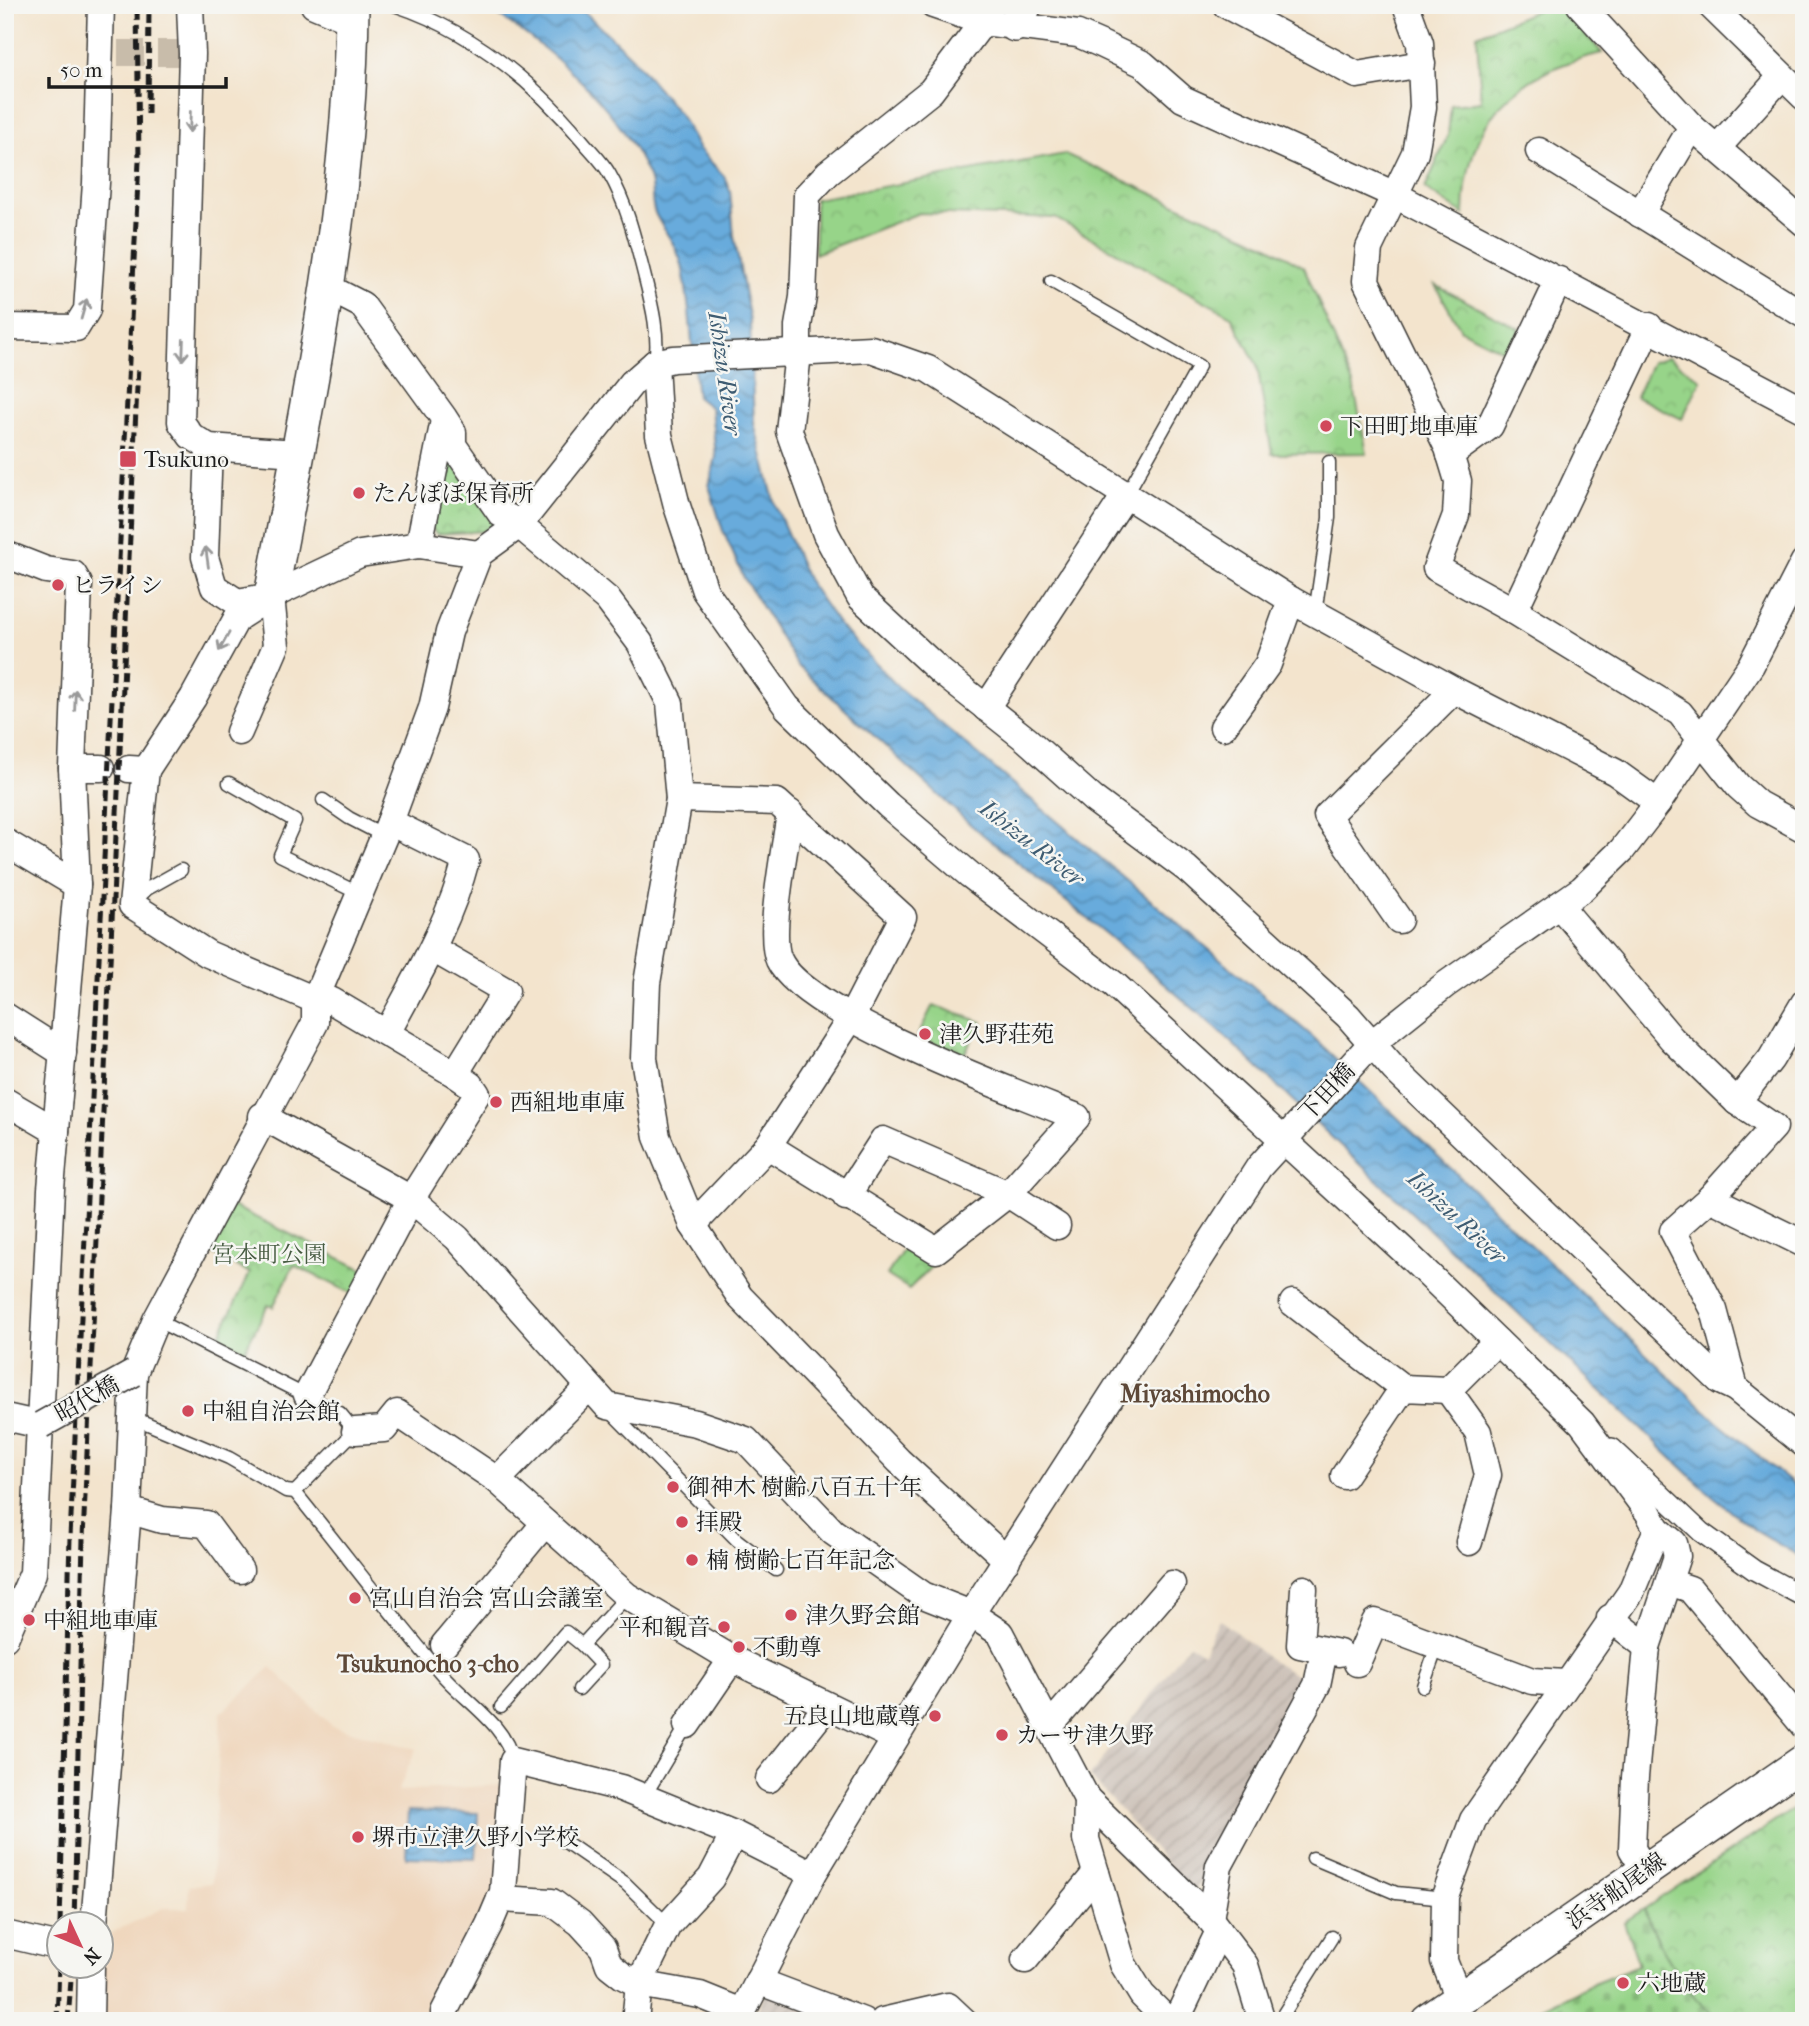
<svg xmlns="http://www.w3.org/2000/svg" width="1809" height="2026" font-family="'IM FELL French Canon','Noto Serif JP',serif">
<style>
.built{fill:#efd6bc}
.industrial{fill:url(#industrial-furrows)}
.cemetery{fill:url(#cemetery-stones);stroke:#5a7852;stroke-width:2}
.park{fill:url(#park-crowns);stroke:#5a7852;stroke-width:2}
.water{fill:url(#water-waves);stroke:#42647c;stroke-width:2}
.lines{fill:none;stroke-linecap:round;stroke-linejoin:round}
.minor-tunnel{stroke:#c8bcaa;stroke-width:26;stroke-dasharray:26 13;stroke-linecap:butt}
.service-casing{stroke:#3c3a37;stroke-width:15}
.pedestrian-casing{stroke:#3c3a37;stroke-width:22}
.minor-casing{stroke:#3c3a37;stroke-width:29}
.tertiary-casing{stroke:#3c3a37;stroke-width:36}
.service{stroke:#fff;stroke-width:12}
.pedestrian{stroke:#fff;stroke-width:19}
.minor{stroke:#fff;stroke-width:26}
.tertiary{stroke:#fff;stroke-width:33}
.rail{stroke:#1c1c1c;stroke-width:5;stroke-dasharray:10 5;stroke-linecap:butt}
.minor-bridge-casing{stroke:#3c3a37;stroke-width:29;stroke-linecap:butt}
.minor-bridge{stroke:#fff;stroke-width:26}
.oneway{stroke:#999}
.poi-dot{fill:#d1495b;stroke:#f6f6f2;stroke-width:2.5}
.labels{text-anchor:middle;dominant-baseline:central;stroke-width:5;stroke-linejoin:round;paint-order:stroke}
.poi-label{font-size:23px;fill:#1c1c1c;stroke:#f6f6f2;text-anchor:start}
.street-label{font-size:23px;fill:#1c1c1c;stroke:#f6f6f2}
.park-label{font-size:23px;fill:#475c42;stroke:#f6f6f2}
.water-label{font-size:24px;font-style:italic;fill:#3e5c72;stroke:#f6f6f2}
.neighbourhood-label{font-size:24px;font-weight:bold;fill:#5d4838;stroke:#f6f6f2}
</style>
<defs>
<pattern id="industrial-furrows" width="10" height="10" patternUnits="userSpaceOnUse" patternTransform="scale(1.75)"><rect width="10" height="10" fill="#cdc2b9"/><path d="M-1 1l2-2M0 10L10 0M9 11l2-2" fill="none" stroke="#afa69e"/></pattern>
<pattern id="cemetery-stones" width="16" height="16" patternUnits="userSpaceOnUse" patternTransform="scale(1.75)"><rect width="16" height="16" fill="#97d489"/><path d="M2 7V4a2 2 0 0 1 4 0v3zM10 15v-3a2 2 0 0 1 4 0v3z" fill="#82b576"/></pattern>
<pattern id="park-crowns" width="20" height="18" patternUnits="userSpaceOnUse" patternTransform="scale(1.75)"><rect width="20" height="18" fill="#97d489"/><path d="M2 6a3 3 0 1 1 6 0M12 15a3 3 0 1 1 6 0" fill="none" stroke="#82b576"/></pattern>
<pattern id="water-waves" width="16" height="10" patternUnits="userSpaceOnUse" patternTransform="scale(1.75)"><rect width="16" height="10" fill="#67abdc"/><path d="M0 5q4-4 8 0t8 0" fill="none" stroke="#548ab2"/></pattern>
</defs>
<rect width="100%" height="100%" fill="#f6f6f2"/>
<filter id="ink" filterUnits="userSpaceOnUse"><feTurbulence type="fractalNoise" baseFrequency=".0143" numOctaves="2"/><feDisplacementMap in="SourceGraphic" scale="14" xChannelSelector="R" yChannelSelector="G"/><feConvolveMatrix kernelMatrix="1 2 1 2 8 2 1 2 1" color-interpolation-filters="sRGB"/></filter>
<filter id="wash" filterUnits="userSpaceOnUse"><feTurbulence type="fractalNoise" baseFrequency=".00686" numOctaves="4" result="noise"/><feDisplacementMap in="SourceGraphic" scale="28" xChannelSelector="R" yChannelSelector="G"/><feGaussianBlur stdDeviation="1.57" result="paint"/><feColorMatrix in="noise" values="0 0 0 0 0 0 0 0 0 0 0 0 0 0 0 0 0 1.4 0 .05"/><feComposite in="paint" operator="in"/></filter>
<g filter="url(#wash)">
<rect width="100%" height="100%" fill="#f3e4cd"/>
<path class="built" d="M 271,1667 L 332,1726 L 416,1749 L 398,1791 L 506,1785 L 500,1886 L 442,2021 L 101,2021 L 105,1936 L 163,1908 L 188,1908 L 189,1886 L 212,1883 L 221,1713 Z"/>
<g class="industrial">
<path d="M 1219,1619 L 1273,1662 L 1306,1681 L 1194,1894 L 1090,1776 L 1189,1644 L 1203,1653 Z"/>
<path d="M 766,1993 L 835,2021 L 752,2021 Z"/>
</g>
<path class="cemetery" d="M 1644,1909 C 1664,1958 1684,1989 1726,2021 L 1516,2021 L 1593,1983 L 1639,1965 L 1624,1922 Z"/>
<g class="park">
<path d="M 1550,5 L 1562,5 L 1602,53 C 1512,73 1465,122 1464,215 L 1425,189 L 1448,135 L 1451,105 L 1481,102 L 1477,35 Z"/>
<path d="M 1065,154 L 1266,245 L 1304,267 L 1353,384 L 1367,453 L 1272,454 L 1257,365 L 1231,316 L 1055,218 L 919,213 L 815,254 L 815,199 Z"/>
<path d="M 1435,285 L 1520,329 L 1507,353 L 1461,330 Z"/>
<path d="M 1668,357 L 1701,380 L 1682,419 L 1636,397 L 1652,362 Z"/>
<path d="M 448,454 L 493,523 L 487,531 L 437,534 L 430,527 Z"/>
<path d="M 933,1005 L 982,1022 L 962,1058 L 918,1035 Z"/>
<path d="M 230,1205 L 366,1271 L 355,1295 L 294,1265 L 273,1307 L 268,1305 L 241,1357 L 215,1344 L 250,1273 L 207,1251 Z"/>
<path d="M 905,1247 L 934,1264 L 909,1289 L 887,1275 Z"/>
<path d="M 1804,1802 L 1804,2021 C 1782,2021 1747,2026 1727,2021 C 1692,2012 1657,1940 1644,1909 Z"/>
</g>
<g class="water">
<path d="M 482,5 L 577,5 L 632,57 L 681,116 L 698,148 L 724,176 L 730,191 L 734,236 L 750,321 L 754,423 L 775,505 L 807,579 L 839,625 L 899,688 L 1313,1037 L 1717,1422 L 1804,1493 L 1804,1559 L 1756,1531 L 1713,1497 L 1217,1029 L 1108,935 L 971,825 L 798,666 L 744,578 L 723,531 L 709,486 L 716,457 L 711,408 L 697,397 C 692,354 691,307 682,265 C 678,247 663,230 655,213 C 650,201 654,189 649,177 C 616,102 550,47 482,5 Z"/>
<path d="M 408,1811 L 478,1813 L 476,1859 L 406,1857 Z"/>
</g>
</g>
<g filter="url(#ink)">
<g class="lines">
<path class="minor-tunnel" d="M 118,53 L 178,53"/>
<g class="service-casing">
<g id="service">
<path d="M 394,5 C 470,30 532,80 582,140 C 591,151 602,161 609,173 C 627,204 635,239 644,274 C 651,302 660,334 655,363"/>
<path d="M 1051,281 L 1199,366 L 1125,497"/>
<path d="M 1315,613 L 1329,518 L 1329,462"/>
<path d="M 229,783 L 295,821 L 280,855 L 358,893"/>
<path d="M 323,800 L 349,818 L 384,836"/>
<path d="M 135,901 L 147,889 L 181,870"/>
<path d="M 156,1320 L 340,1413 L 355,1431 L 295,1492"/>
<path d="M 609,1410 L 737,1540 L 776,1570"/>
<path d="M 134,1418 L 229,1458 L 286,1491 L 295,1492 C 344,1552 390,1614 440,1672 C 464,1701 505,1723 513,1761"/>
<path d="M 1423,1686 L 1438,1644"/>
<path d="M 579,1689 L 601,1665 L 582,1645"/>
<path d="M 501,1707 L 566,1632 L 582,1645 L 627,1596"/>
<path d="M 644,1797 L 687,1725"/>
<path d="M 564,1841 L 625,1883 L 668,1925"/>
<path d="M 1313,1858 L 1396,1893 L 1445,1898"/>
<path d="M 1279,2021 L 1332,1937"/>
</g>
</g>
<g class="pedestrian-casing">
<path id="pedestrian" d="M 1612,1448 L 1701,1532 L 1754,1570 L 1804,1597"/>
</g>
<g class="minor-casing">
<g id="minor">
<path d="M 190,5 L 192,54 L 181,422 L 191,436 L 209,447 L 297,453"/>
<path d="M 314,5 L 352,21"/>
<path d="M 933,5 L 983,22 L 1078,34 L 1101,44 L 1143,64 L 1183,99 L 1395,195 L 1804,410"/>
<path d="M 1226,5 L 1357,75 L 1422,64"/>
<path d="M 1406,5 L 1420,43 L 1423,107 L 1415,153 L 1369,248 L 1366,281 L 1448,448 L 1458,481 L 1456,515 L 1436,568 L 1514,611 L 1680,713 L 1738,786 L 1758,804 L 1804,829"/>
<path d="M 1580,5 L 1692,127 L 1804,223"/>
<path d="M 1710,5 L 1804,97"/>
<path d="M 983,22 L 931,91 L 828,173 L 807,195 L 803,297 L 798,326 L 798,354 L 789,431 L 826,534 L 860,597 L 941,672 L 1027,740 L 1093,799 L 1187,869 L 1348,1016 L 1394,1069 L 1720,1381 L 1735,1388 L 1804,1444"/>
<path d="M 1717,148 L 1782,76"/>
<path d="M 1539,151 L 1804,315"/>
<path d="M 1640,214 L 1692,127"/>
<path d="M 327,287 L 362,305 L 444,418 L 453,432 L 453,445 L 501,514 L 512,519 L 607,599 L 640,643 L 670,703 L 679,799 L 647,983 L 644,1058 L 657,1137 L 693,1225 L 740,1297 L 899,1461 L 1007,1560"/>
<path d="M 5,327 L 76,328 L 87,310 L 96,183 L 101,5"/>
<path d="M 655,363 L 659,435 L 677,506 L 705,591 L 787,707 L 888,805 L 970,875 L 1115,985 L 1403,1250 L 1582,1423 L 1648,1512 L 1657,1529 L 1631,1592 L 1473,1820 L 1445,1896 L 1444,1961 L 1459,1999"/>
<path d="M 209,447 L 205,557 L 214,587 L 237,602 L 266,597"/>
<path d="M 1450,455 L 1490,426 L 1559,280"/>
<path d="M 419,545 L 444,420"/>
<path d="M 5,554 L 46,570 L 73,574 L 79,584 L 72,768 L 77,885 L 51,1189 L 33,1573 L 5,1638"/>
<path d="M 1514,611 L 1649,326"/>
<path d="M 986,708 L 1124,497"/>
<path d="M 1223,727 L 1268,664 L 1291,600"/>
<path d="M 239,732 L 276,646 L 271,596"/>
<path d="M 72,768 L 101,768"/>
<path d="M 129,769 L 146,770 L 193,698 L 237,618 L 271,596 L 360,554 L 419,545 L 479,554"/>
<path d="M 146,770 L 132,905 L 208,954 L 315,1000 L 332,1001 L 455,1074 L 471,1085 L 477,1094 L 411,1199 L 307,1395"/>
<path d="M 679,799 L 777,802 L 903,917 L 851,1018 L 768,1146 L 693,1225"/>
<path d="M 5,842 L 77,885"/>
<path d="M 1559,905 L 1672,1039 L 1737,1102"/>
<path d="M 1399,920 L 1327,816 L 1454,690"/>
<path d="M 433,949 L 506,991 L 455,1074"/>
<path d="M 5,1016 L 63,1053"/>
<path d="M 387,1033 C 417,977 450,922 466,860 L 390,822"/>
<path d="M 5,1101 L 56,1131"/>
<path d="M 262,1116 L 411,1199 L 457,1238 L 607,1406 L 696,1423 L 746,1440 L 833,1532 L 923,1595 L 971,1614 L 1000,1633 L 1087,1799 L 1210,1919 L 1245,1965 L 1262,2021"/>
<path d="M 768,1146 L 936,1250 L 1008,1194 L 1077,1117 C 1017,1093 803,1014 779,960 C 767,935 786,844 790,813"/>
<path d="M 846,1197 L 883,1140 L 1008,1194 L 1057,1226"/>
<path d="M 1710,1198 L 1804,1244"/>
<path d="M 1293,1303 L 1403,1388"/>
<path d="M 1735,1388 L 1714,1310 L 1673,1231 L 1710,1198 L 1774,1127 L 1737,1102 L 1771,1059 L 1804,1003"/>
<path d="M 1448,1390 L 1478,1432 L 1488,1475 L 1469,1542"/>
<path d="M 5,1417 L 41,1425"/>
<path d="M 355,1431 L 384,1429 L 397,1413 L 497,1480 L 627,1596 L 732,1659 L 895,1738"/>
<path d="M 1344,1476 L 1403,1388 L 1448,1390 L 1497,1341"/>
<path d="M 497,1480 L 589,1387"/>
<path d="M 128,1510 L 162,1520 L 206,1524 L 240,1570"/>
<path d="M 1669,1582 L 1690,1589 L 1804,1726"/>
<path d="M 1304,1589 L 1300,1645 L 1339,1653"/>
<path d="M 1610,1618 L 1647,1647"/>
<path d="M 444,1645 L 545,1523"/>
<path d="M 1357,1663 L 1375,1622 L 1532,1681 L 1565,1683"/>
<path d="M 687,1725 L 732,1659"/>
<path d="M 1049,1727 L 1172,1584"/>
<path d="M 769,1779 L 827,1706"/>
<path d="M 1087,1799 L 1086,1839 L 1123,1964 L 1142,1995 L 1168,2021"/>
<path d="M 1645,1870 L 1632,1849 L 1635,1777 L 1647,1647 L 1677,1556 L 1674,1543 L 1657,1529"/>
<path d="M 500,1899 L 552,1902 L 580,1923 L 603,1948 L 609,1965 L 623,1976 L 639,1984 L 700,1995 L 742,2012"/>
<path d="M 1210,1919 L 1219,1866 L 1317,1685 L 1324,1651"/>
<path d="M 94,1924 L 128,1510 L 134,1373 L 156,1320 L 315,1023 L 315,1000 L 390,822 L 432,708 L 449,632 L 479,554 L 519,525 L 632,383 L 655,363 L 673,359 L 871,349 L 928,369 L 1291,600 L 1454,690 L 1615,772 L 1658,803"/>
<path d="M 5,1934 L 60,1947"/>
<path d="M 1025,1960 L 1096,1873"/>
<path d="M 758,1981 L 863,2021"/>
<path d="M 90,2021 L 91,1966"/>
<path d="M 445,2021 L 444,2012 L 489,1925 L 503,1892 L 513,1761 L 621,1788 L 734,1834 L 813,1874"/>
<path d="M 635,2021 L 639,1984 L 668,1925 L 711,1878 L 734,1834"/>
<path d="M 738,2021 L 813,1874 L 971,1614 L 1259,1167 L 1371,1044 L 1445,985 L 1582,889 L 1622,850 L 1658,803 L 1751,665 L 1804,562"/>
<path d="M 883,2021 L 948,2006 L 964,2021"/>
<path d="M 1176,2021 L 1219,1931"/>
</g>
</g>
<g class="tertiary-casing">
<g id="tertiary">
<path d="M 1015,25 L 1025,5"/>
<path d="M 271,596 C 307,402 351,204 352,5"/>
<path d="M 1428,2021 L 1804,1761"/>
</g>
</g>
<use href="#service" class="service"/>
<use href="#pedestrian" class="pedestrian"/>
<use href="#minor" class="minor"/>
<use href="#tertiary" class="tertiary"/>
<g class="rail">
<path d="M 148,114 L 149,5"/>
<path d="M 60,1924 L 70,1537 L 139,161 L 137,5"/>
<path d="M 74,1924 L 83,1538 L 138,366"/>
<path d="M 57,2021 L 60,1937"/>
<path d="M 68,2021 L 72,1966"/>
</g>
<g class="minor-bridge-casing">
<path id="minor-bridge" d="M 41,1425 L 134,1373"/>
</g>
<use href="#minor-bridge" class="minor-bridge"/>
</g>
<defs><path id="oneway-shaft" d="M-6 0H5M1.5-3L5.5 0L1.5 3" fill="none" stroke-width="1.6" stroke-linecap="round" stroke-linejoin="round" transform="scale(1.75)"/></defs>
<g class="oneway">
<use href="#oneway-shaft" transform="translate(190 122) rotate(92)"/>
<use href="#oneway-shaft" transform="translate(84 309) rotate(-74)"/>
<use href="#oneway-shaft" transform="translate(183 350) rotate(92)"/>
<use href="#oneway-shaft" transform="translate(207 557) rotate(-98)"/>
<use href="#oneway-shaft" transform="translate(224 642) rotate(119)"/>
<use href="#oneway-shaft" transform="translate(75 700) rotate(-88)"/>
</g>
</g>
<g class="poi-dot">
<circle cx="1326" cy="426" r="7"/>
<rect x="119" y="450" width="18" height="18" rx="3.5"/>
<circle cx="359" cy="493" r="7"/>
<circle cx="58" cy="585" r="7"/>
<circle cx="925" cy="1034" r="7"/>
<circle cx="496" cy="1102" r="7"/>
<circle cx="188" cy="1411" r="7"/>
<circle cx="673" cy="1487" r="7"/>
<circle cx="682" cy="1522" r="7"/>
<circle cx="692" cy="1560" r="7"/>
<circle cx="355" cy="1598" r="7"/>
<circle cx="791" cy="1615" r="7"/>
<circle cx="29" cy="1620" r="7"/>
<circle cx="724" cy="1627" r="7"/>
<circle cx="739" cy="1647" r="7"/>
<circle cx="935" cy="1716" r="7"/>
<circle cx="1002" cy="1735" r="7"/>
<circle cx="358" cy="1837" r="7"/>
<circle cx="1623" cy="1983" r="7"/>
</g>
<g class="labels">
<g class="poi-label">
<text x="1340" y="426">下田町地車庫</text>
<text x="144" y="459">Tsukuno</text>
<text x="373" y="493">たんぽぽ保育所</text>
<text x="72" y="585">ヒライシ</text>
<text x="939" y="1034">津久野荘苑</text>
<text x="510" y="1102">西組地車庫</text>
<text x="202" y="1411">中組自治会館</text>
<text x="687" y="1487">御神木 樹齢八百五十年</text>
<text x="696" y="1522">拝殿</text>
<text x="706" y="1560">楠 樹齢七百年記念</text>
<text x="369" y="1598">宮山自治会 宮山会議室</text>
<text x="805" y="1615">津久野会館</text>
<text x="43" y="1620">中組地車庫</text>
<text x="710" y="1627" text-anchor="end">平和観音</text>
<text x="753" y="1647">不動尊</text>
<text x="921" y="1716" text-anchor="end">五良山地蔵尊</text>
<text x="1016" y="1735">カーサ津久野</text>
<text x="372" y="1837">堺市立津久野小学校</text>
<text x="1637" y="1983">六地蔵</text>
</g>
<g class="street-label">
<text transform="translate(1327 1092) rotate(-47)">下田橋</text>
<text transform="translate(87 1399) rotate(-29)">昭代橋</text>
<text transform="translate(1616 1891) rotate(-35)">浜寺船尾線</text>
</g>
<g class="park-label">
<text x="269" y="1254">宮本町公園</text>
</g>
<g class="water-label">
<text transform="translate(725 373) rotate(82)">Ishizu River</text>
<text transform="translate(1032 843) rotate(38)">Ishizu River</text>
<text transform="translate(1457 1217) rotate(43)">Ishizu River</text>
</g>
<g class="neighbourhood-label">
<text x="1195" y="1394">Miyashimocho</text>
<text x="428" y="1664">Tsukunocho 3-cho</text>
</g>
</g>
<rect width="1809" height="2026" fill="none" stroke="#f6f6f2" stroke-width="28"/>
<g transform="translate(80 1945) rotate(134)"><circle r="33" fill="#f6f6f2" stroke="#9f9f9c" stroke-width="2"/>
<path d="M0-5L12 26L0 18L-12 26Z" fill="#d1495b"/>
<text y="-10" font-size="19" font-weight="bold" text-anchor="middle" fill="#1c1c1c">N</text>
</g>
<path d="M49 77v10h177v-10" fill="none" stroke="#1c1c1c" stroke-width="3.5"/>
<text x="60" y="77" font-size="21" fill="#1c1c1c" stroke="#f6f6f2" stroke-width="5" paint-order="stroke">50 m</text>
</svg>
